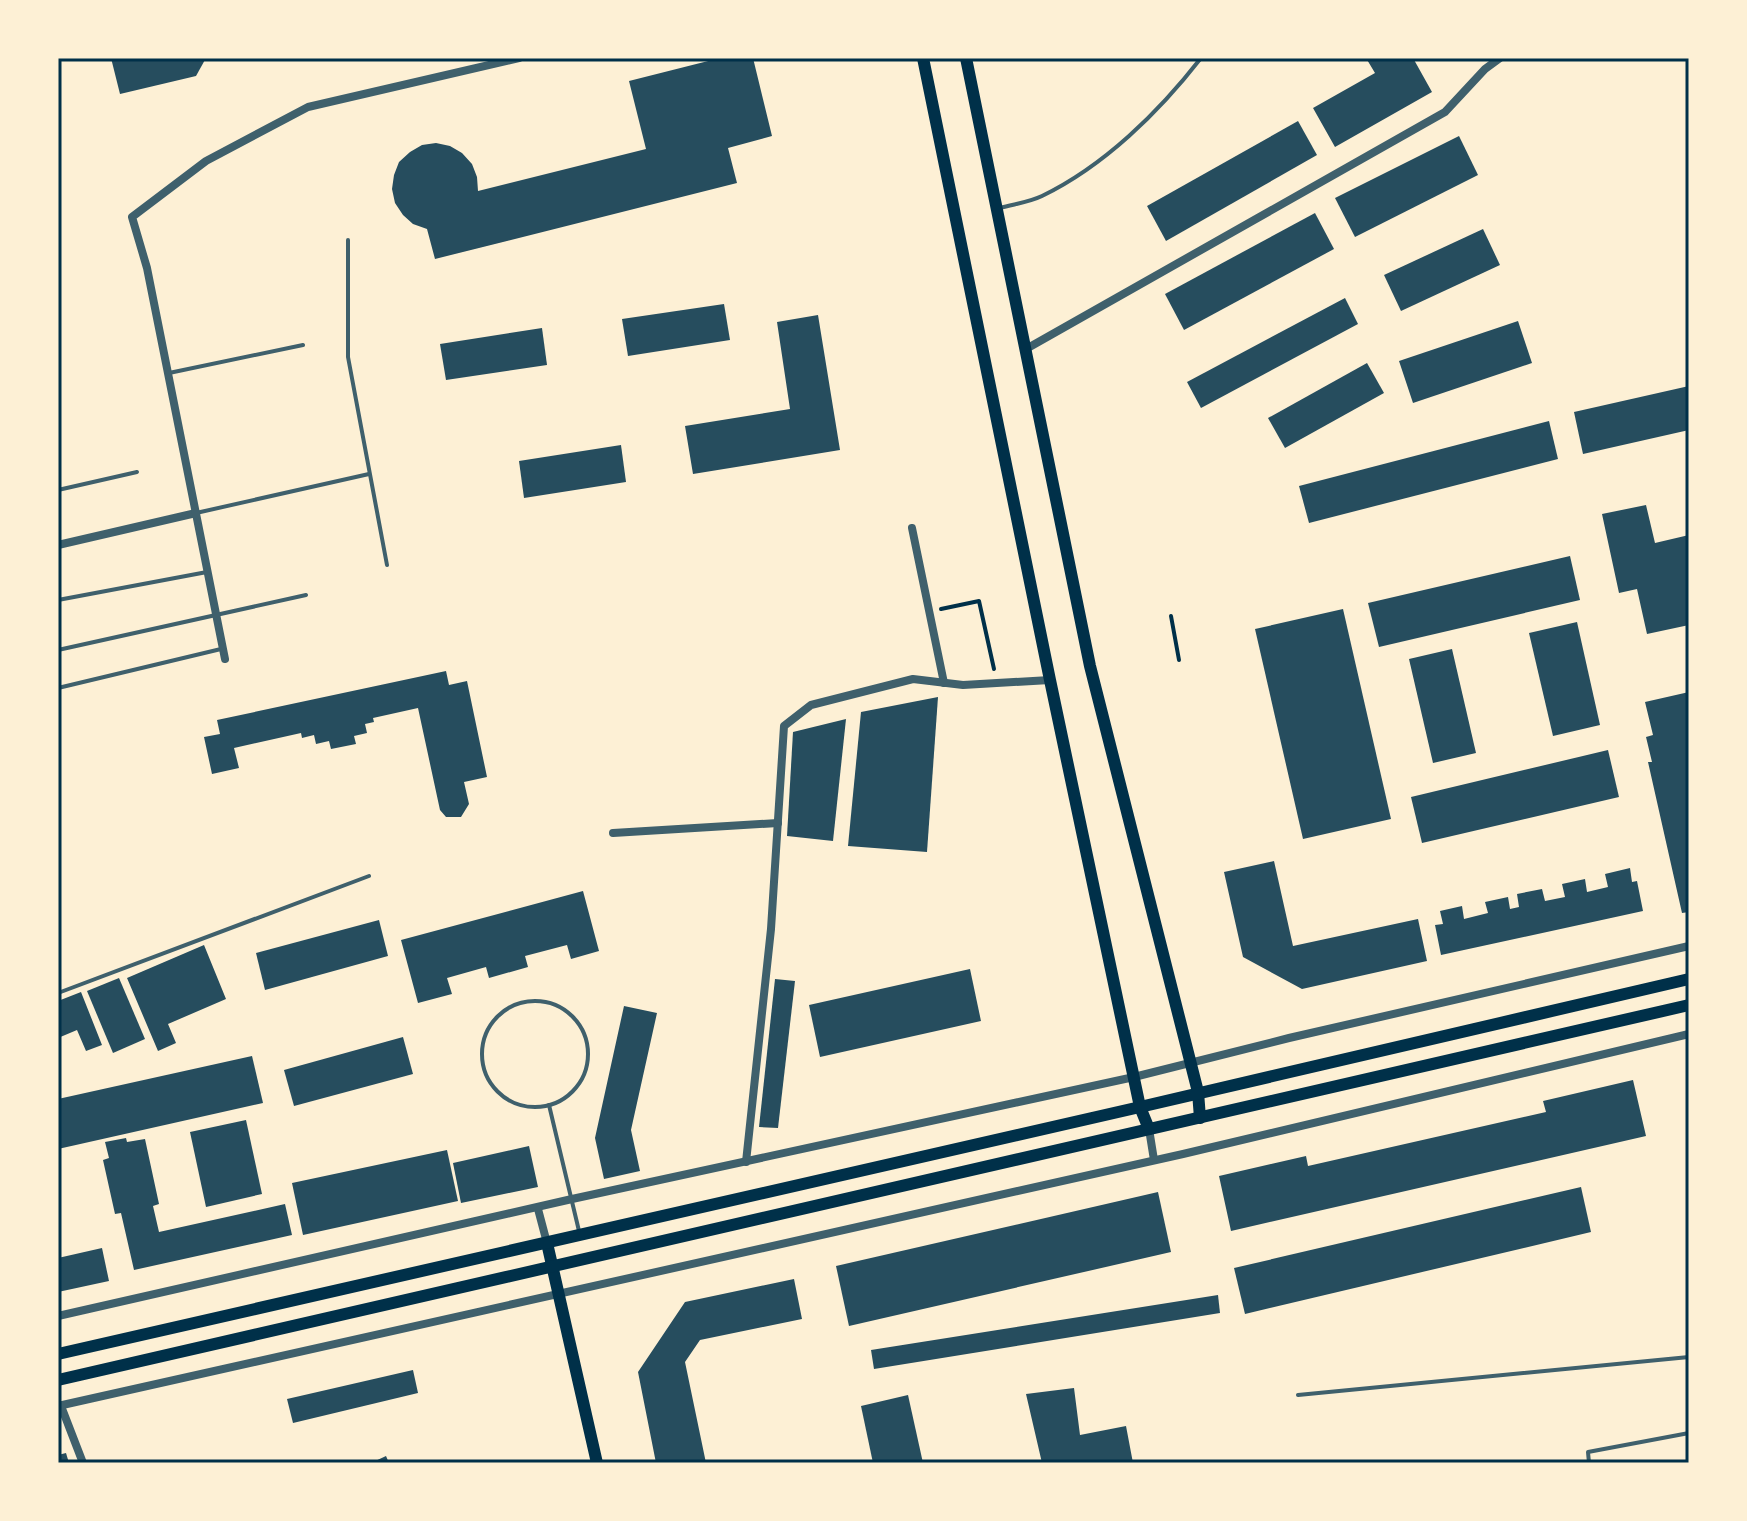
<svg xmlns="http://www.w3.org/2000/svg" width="1747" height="1521" font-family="'Nunito Sans',sans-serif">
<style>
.building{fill:#264d5e}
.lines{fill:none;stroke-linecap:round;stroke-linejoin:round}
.path{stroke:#003049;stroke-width:4}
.service{stroke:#3f606c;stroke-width:4}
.minor{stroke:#3f606c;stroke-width:8}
.secondary{stroke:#003049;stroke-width:12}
.neatline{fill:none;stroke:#003049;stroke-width:3}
</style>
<rect width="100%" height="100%" fill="#fdf0d5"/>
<g class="building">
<path d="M 111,58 L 206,58 L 196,76 L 120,94 Z"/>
<path d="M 720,58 L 753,58 L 772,136 L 728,148 L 737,183 L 435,259 L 427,229 L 413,224 L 403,215 L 395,203 L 392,189 L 394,175 L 399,162 L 410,152 L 422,145 L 436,143 L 450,146 L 462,153 L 472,164 L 477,177 L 478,191 L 646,149 L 629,81 Z"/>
<path d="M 1366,58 L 1413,58 L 1432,92 L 1335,147 L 1313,108 L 1375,73 Z"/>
<path d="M 1298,121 L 1317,155 L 1166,241 L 1147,206 Z"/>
<path d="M 1459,136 L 1478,175 L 1355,237 L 1335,198 Z"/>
<path d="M 1315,213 L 1334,249 L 1184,330 L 1165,294 Z"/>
<path d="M 1483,229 L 1500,265 L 1401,311 L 1384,275 Z"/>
<path d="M 1345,298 L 1358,324 L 1201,408 L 1187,382 Z"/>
<path d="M 724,304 L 730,340 L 628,356 L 622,319 Z"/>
<path d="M 818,315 L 840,450 L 693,474 L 685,426 L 790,409 L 777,322 Z"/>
<path d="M 1518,321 L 1532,363 L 1413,403 L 1399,361 Z"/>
<path d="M 542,328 L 547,365 L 446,380 L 440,344 Z"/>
<path d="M 1367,363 L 1384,393 L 1285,448 L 1268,418 Z"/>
<path d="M 1689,386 L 1689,430 L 1583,454 L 1574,412 Z"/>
<path d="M 1549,421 L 1558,459 L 1309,523 L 1299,486 Z"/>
<path d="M 621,445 L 626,482 L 524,498 L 519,461 Z"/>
<path d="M 1646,505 L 1655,543 L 1689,535 L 1689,625 L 1647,634 L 1637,589 L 1619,593 L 1602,514 Z"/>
<path d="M 1570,556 L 1580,600 L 1379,647 L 1368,603 Z"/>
<path d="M 1343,609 L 1391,819 L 1303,839 L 1255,629 Z"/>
<path d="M 1577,622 L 1600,725 L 1553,736 L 1529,633 Z"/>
<path d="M 1452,649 L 1476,753 L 1433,763 L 1409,659 Z"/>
<path d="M 446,671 L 449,685 L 467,681 L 487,777 L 464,782 L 469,804 L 461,817 L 446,817 L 440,810 L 418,708 L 373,718 L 374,722 L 365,724 L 367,733 L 354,736 L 356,744 L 331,749 L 329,741 L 316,744 L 314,735 L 302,738 L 301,733 L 234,748 L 239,768 L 212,774 L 204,737 L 220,734 L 217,720 Z"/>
<path d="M 1689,692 L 1689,912 L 1682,913 L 1648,762 L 1652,762 L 1646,737 L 1653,735 L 1645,702 Z"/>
<path d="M 938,697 L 927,852 L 848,846 L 861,712 Z"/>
<path d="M 846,719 L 833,841 L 787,836 L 793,732 Z"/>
<path d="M 1608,750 L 1619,797 L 1422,843 L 1411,797 Z"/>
<path d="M 1274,861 L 1293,946 L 1418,919 L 1427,961 L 1302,989 L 1243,957 L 1224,872 Z"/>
<path d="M 1630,868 L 1632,882 L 1637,881 L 1643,911 L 1441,955 L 1435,925 L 1443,924 L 1440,911 L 1462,906 L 1464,919 L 1488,913 L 1485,902 L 1508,897 L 1510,909 L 1519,907 L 1517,894 L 1542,889 L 1545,901 L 1565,897 L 1562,884 L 1585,879 L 1587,892 L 1608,887 L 1605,874 Z"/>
<path d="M 583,891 L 599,951 L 571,959 L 567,945 L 525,956 L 528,967 L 489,978 L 486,967 L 447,978 L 452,994 L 418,1003 L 401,940 Z"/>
<path d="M 379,920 L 388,956 L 265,990 L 256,953 Z"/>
<path d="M 204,945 L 226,999 L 168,1024 L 176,1043 L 158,1051 L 127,978 Z"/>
<path d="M 970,969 L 981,1021 L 820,1057 L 809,1005 Z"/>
<path d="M 119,978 L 145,1039 L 113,1053 L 87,991 Z"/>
<path d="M 775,979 L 795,981 L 778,1128 L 759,1127 Z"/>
<path d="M 81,992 L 102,1045 L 86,1051 L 77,1030 L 58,1038 L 58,1001 Z"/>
<path d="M 624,1006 L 657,1013 L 631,1130 L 640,1171 L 604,1179 L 595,1138 Z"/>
<path d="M 403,1037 L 413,1074 L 294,1106 L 284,1070 Z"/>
<path d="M 252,1056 L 263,1103 L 58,1149 L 58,1099 Z"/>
<path d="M 1633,1080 L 1646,1136 L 1231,1231 L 1219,1176 L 1306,1156 L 1308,1166 L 1546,1112 L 1543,1101 Z"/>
<path d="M 246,1120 L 262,1194 L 206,1207 L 190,1132 Z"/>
<path d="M 126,1138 L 127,1142 L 145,1139 L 159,1204 L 153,1206 L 159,1232 L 285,1204 L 292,1235 L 134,1270 L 121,1213 L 115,1214 L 103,1160 L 109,1158 L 105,1142 Z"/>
<path d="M 529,1146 L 538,1187 L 461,1203 L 453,1163 Z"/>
<path d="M 447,1150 L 458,1201 L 303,1235 L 292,1183 Z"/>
<path d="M 1581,1187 L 1591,1232 L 1245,1314 L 1234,1268 Z"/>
<path d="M 1158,1192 L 1171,1252 L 849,1326 L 836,1266 Z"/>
<path d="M 102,1248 L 109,1281 L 58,1292 L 58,1258 Z"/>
<path d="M 794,1279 L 802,1319 L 700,1340 L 685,1362 L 706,1463 L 656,1463 L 638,1372 L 685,1302 Z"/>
<path d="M 1218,1295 L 1220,1313 L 874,1369 L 871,1350 Z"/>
<path d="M 413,1370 L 418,1393 L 293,1423 L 287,1399 Z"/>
<path d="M 1074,1388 L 1080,1435 L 1126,1426 L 1133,1463 L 1042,1463 L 1026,1394 Z"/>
<path d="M 908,1395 L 923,1463 L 873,1463 L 861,1406 Z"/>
<path d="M 66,1453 L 69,1463 L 58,1463 L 58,1455 Z"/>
<path d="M 386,1456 L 389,1463 L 371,1463 Z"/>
</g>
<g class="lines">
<g class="path">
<path d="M 941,609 L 979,601 L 994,669"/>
<path d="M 1171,616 L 1179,660"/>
</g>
<g class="service">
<path d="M 1000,208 C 1014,204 1030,202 1042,196 C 1104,166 1159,112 1201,58"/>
<path d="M 348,240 L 348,357 L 387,565"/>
<path d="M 169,373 L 303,345"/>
<path d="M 58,490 L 137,472"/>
<path d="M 196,513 L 369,474"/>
<path d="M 58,600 L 207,572"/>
<path d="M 58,650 L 306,595"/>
<path d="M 58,688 L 221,649"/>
<path d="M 58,993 L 369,876"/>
<circle cx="535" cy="1054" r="53"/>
<path d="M 549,1105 L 579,1231"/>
<path d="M 1298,1395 L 1689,1357"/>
<path d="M 1589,1463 L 1588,1452 L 1689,1433"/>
</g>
<g class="minor">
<path d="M 1026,349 L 1445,112 L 1485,69 L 1500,58"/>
<path d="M 912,528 L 944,683"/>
<path d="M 58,545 L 196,513"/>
<path d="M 225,659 L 147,268 L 132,217 L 206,161 L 308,107 L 519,58"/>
<path d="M 613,833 L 778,823"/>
<path d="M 1149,1129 L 1154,1160"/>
<path d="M 746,1162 L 771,929 L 784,726 L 811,705 L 913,679 L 963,685 L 1050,680"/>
<path d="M 538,1209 L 547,1243"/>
<path d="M 58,1316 L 572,1199 L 1134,1077 L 1289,1038 L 1689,946"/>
<path d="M 58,1406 L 1183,1154 L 1689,1034"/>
<path d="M 61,1406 L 83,1463"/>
</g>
<g class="secondary">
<path d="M 923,58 L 1050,680 L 1140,1107 L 1149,1129"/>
<path d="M 966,58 L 1090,666 L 1198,1092 L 1200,1118"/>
<path d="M 547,1243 L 597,1463"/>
<path d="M 58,1354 L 1140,1107 L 1689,979"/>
<path d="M 58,1380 L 1689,1005"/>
</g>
</g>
<rect width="1747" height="1521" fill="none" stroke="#fdf0d5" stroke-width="120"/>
<rect x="60" y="60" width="1627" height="1401" class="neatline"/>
</svg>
